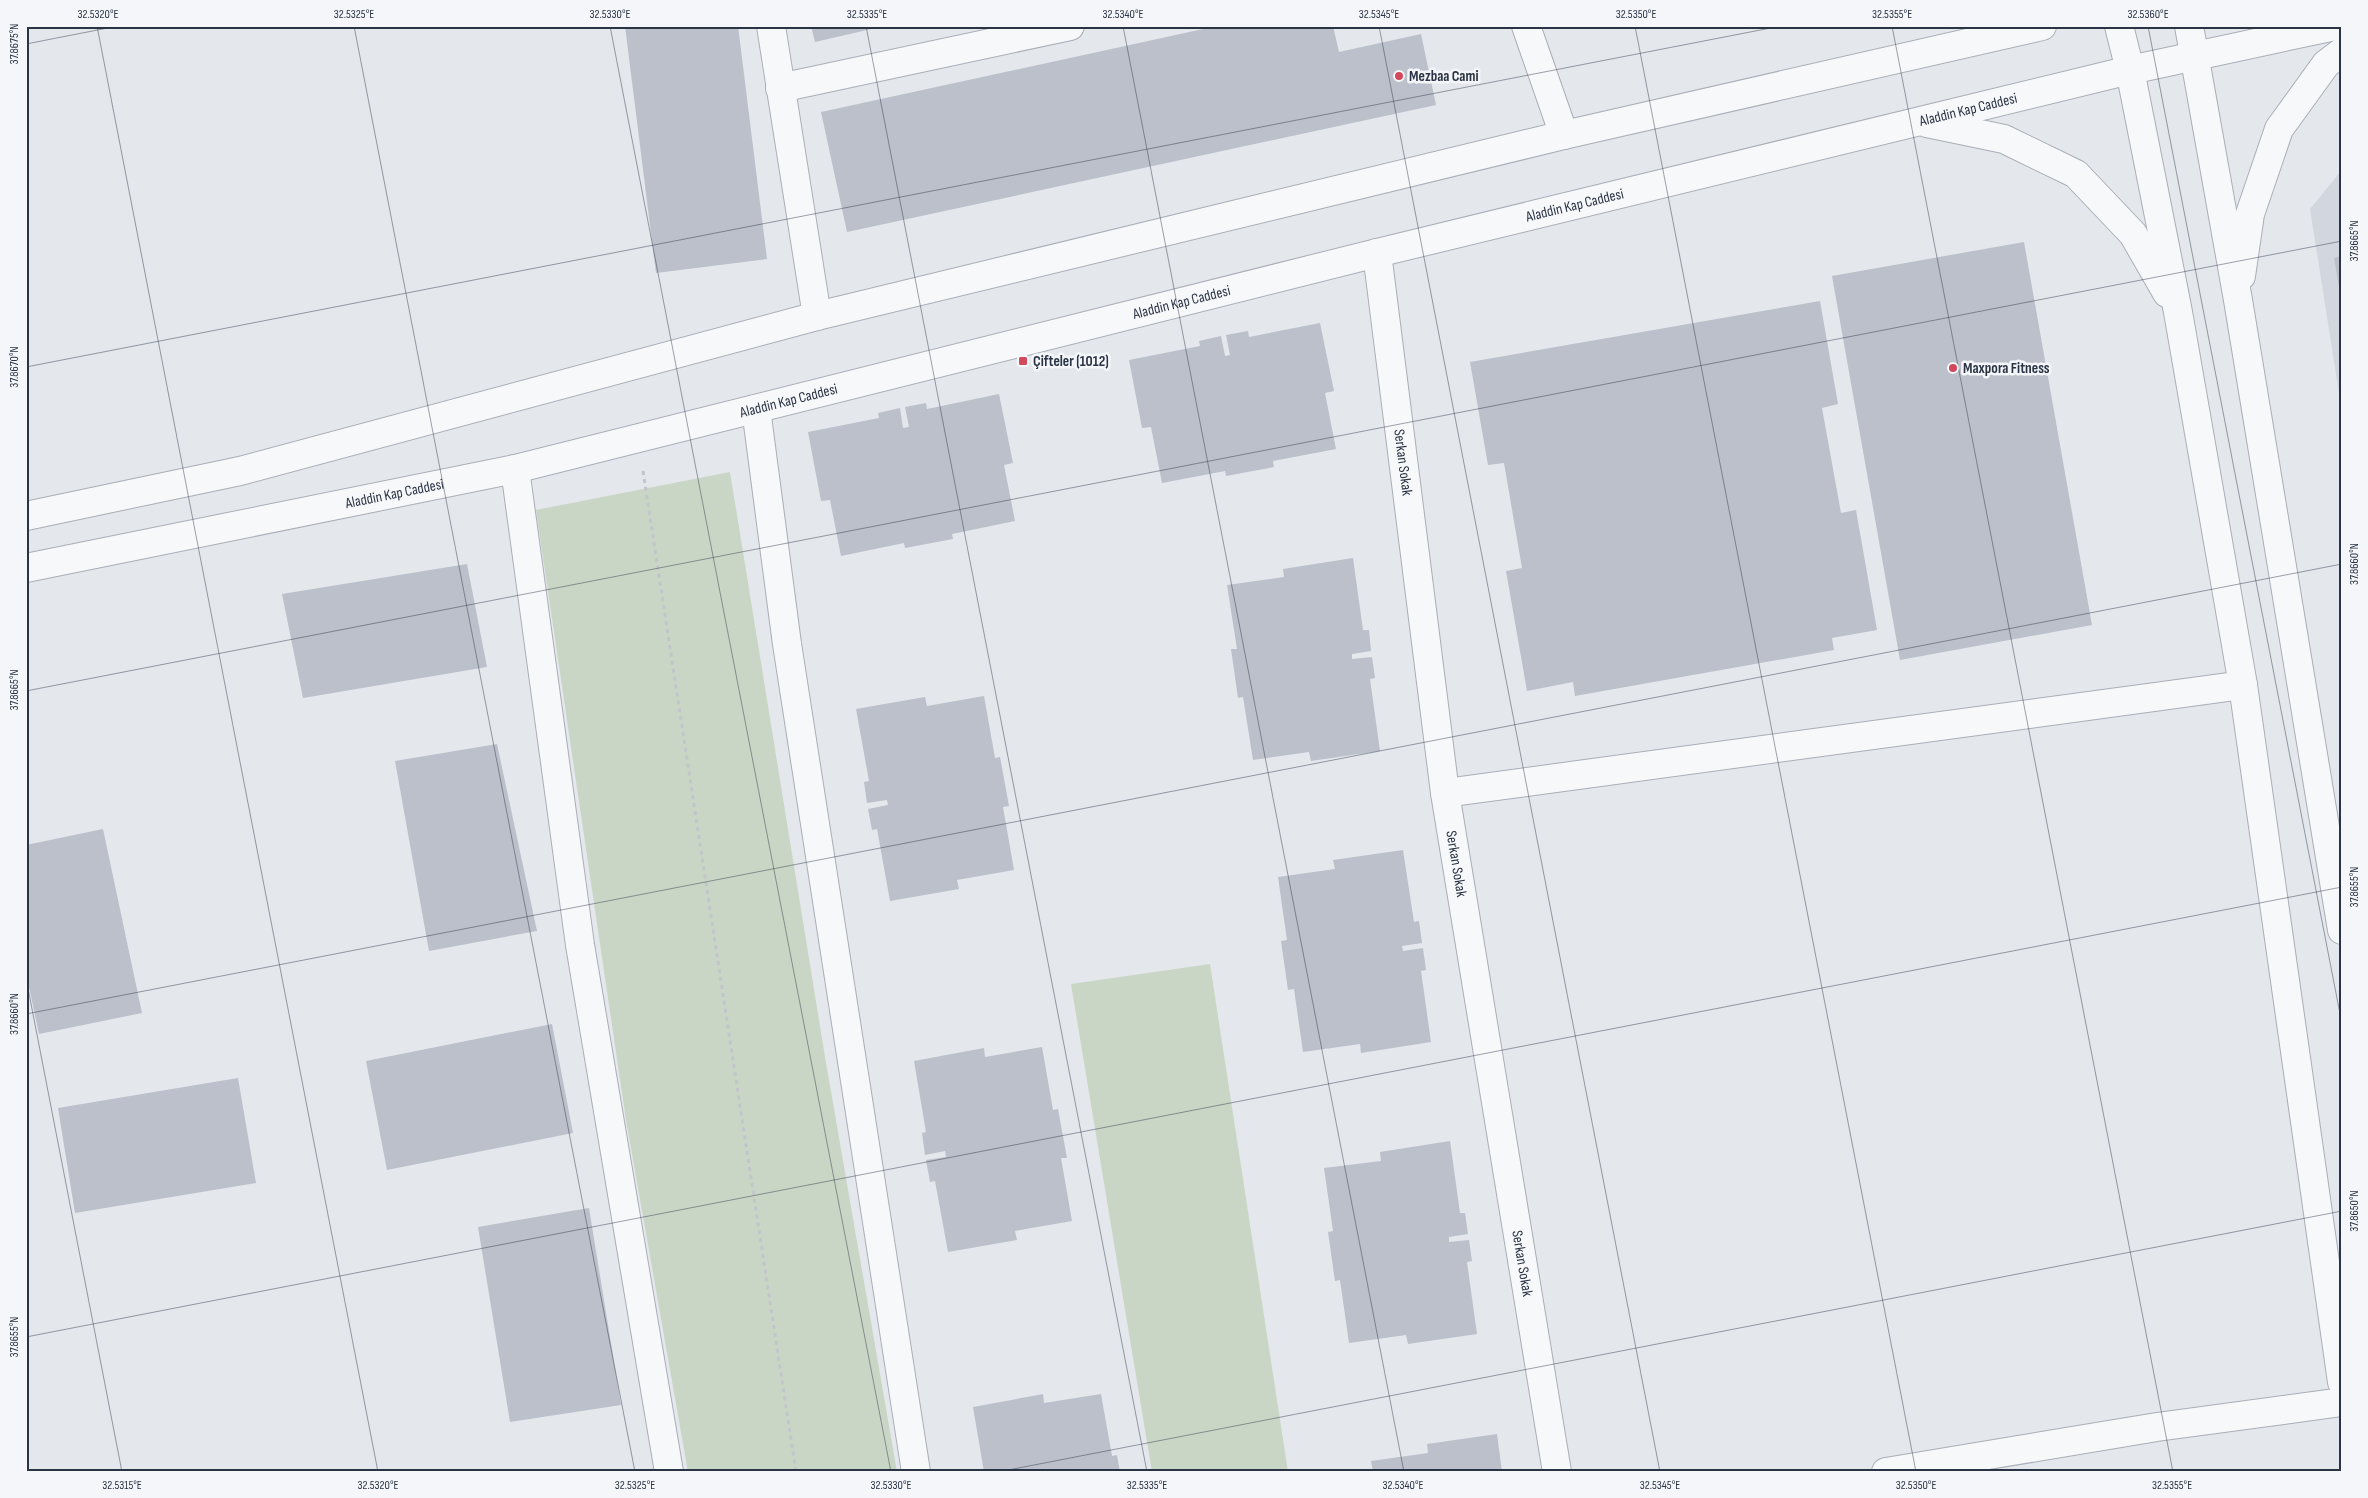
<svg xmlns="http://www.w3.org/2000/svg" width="2368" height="1498" font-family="'Sofia Sans Condensed',sans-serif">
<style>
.built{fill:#d2d6de}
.green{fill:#c9d6c5}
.building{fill:#bbc0ca}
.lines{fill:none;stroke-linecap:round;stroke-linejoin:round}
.minor-casing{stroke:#a9aeb7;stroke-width:30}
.path{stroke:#c2c5cb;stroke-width:3;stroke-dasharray:4 4;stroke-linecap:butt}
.minor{stroke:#f7f8fa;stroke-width:28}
.ticks{fill:none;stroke:#2b3445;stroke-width:1;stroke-opacity:0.45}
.poi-dot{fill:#d1495b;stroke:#f4f6f9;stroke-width:2}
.labels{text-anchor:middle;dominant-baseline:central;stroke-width:5;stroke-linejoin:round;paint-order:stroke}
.poi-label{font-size:15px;font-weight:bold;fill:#2b3445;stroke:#f4f6f9;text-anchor:start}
.street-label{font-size:15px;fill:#2b3445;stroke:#f4f6f9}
.neatline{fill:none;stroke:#2b3445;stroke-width:2}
.ticks-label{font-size:12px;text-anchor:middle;fill:#2b3445}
</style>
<rect width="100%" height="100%" fill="#e4e7ec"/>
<path class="built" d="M 2342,170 L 2342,412 L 2310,209 Z"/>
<g class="green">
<path d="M 730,472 L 825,1057 L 897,1472 L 688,1472 L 626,1120 L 536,510 Z"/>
<path d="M 1210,964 L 1288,1472 L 1152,1472 L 1071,984 Z"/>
</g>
<g class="building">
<path d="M 625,26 L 738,26 L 767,259 L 656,273 Z"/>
<path d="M 811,26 L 880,26 L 880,27 L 815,42 Z"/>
<path d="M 1217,26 L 1333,26 L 1339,52 L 1421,34 L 1436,105 L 847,232 L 821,112 Z"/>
<path d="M 2024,242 L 2092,625 L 1900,660 L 1832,276 Z"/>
<path d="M 2342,256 L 2342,297 L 2341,298 L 2334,258 Z"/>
<path d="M 1820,301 L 1838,404 L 1822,408 L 1841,513 L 1856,510 L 1877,630 L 1832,638 L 1834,650 L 1575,696 L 1573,682 L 1527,691 L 1506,571 L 1522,568 L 1504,463 L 1488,465 L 1470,362 Z"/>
<path d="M 1320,323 L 1334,391 L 1325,393 L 1336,449 L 1273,461 L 1274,467 L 1226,476 L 1225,471 L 1162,483 L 1151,427 L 1142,428 L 1129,360 L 1200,346 L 1199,341 L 1221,336 L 1225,356 L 1230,355 L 1226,335 L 1248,331 L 1249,337 Z"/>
<path d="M 999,394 L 1013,463 L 1004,465 L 1015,521 L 952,534 L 953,539 L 905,548 L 904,543 L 841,556 L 830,500 L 821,501 L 808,432 L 879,418 L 878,413 L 900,408 L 903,428 L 909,427 L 905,407 L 926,403 L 927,409 Z"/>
<path d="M 1353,558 L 1363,630 L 1369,630 L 1371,651 L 1352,654 L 1352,659 L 1372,657 L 1375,678 L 1370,679 L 1380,751 L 1311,761 L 1309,752 L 1253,760 L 1243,697 L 1238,698 L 1231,649 L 1237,649 L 1227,585 L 1284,577 L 1283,569 Z"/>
<path d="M 467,564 L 487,667 L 303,698 L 282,594 Z"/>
<path d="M 984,696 L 995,758 L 1000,757 L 1009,806 L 1003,807 L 1014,870 L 957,880 L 959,889 L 890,901 L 877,829 L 872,830 L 868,809 L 888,805 L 887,800 L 867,803 L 864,782 L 869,781 L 856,709 L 925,697 L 927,706 Z"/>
<path d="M 497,744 L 537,931 L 429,951 L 395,761 Z"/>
<path d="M 103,829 L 142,1013 L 39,1034 L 26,973 L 26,845 Z"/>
<path d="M 1403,850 L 1414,922 L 1419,921 L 1422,943 L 1402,946 L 1403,951 L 1423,948 L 1426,970 L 1421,971 L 1431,1042 L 1361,1053 L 1360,1044 L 1303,1052 L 1294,989 L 1288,990 L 1281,941 L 1287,940 L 1278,877 L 1335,869 L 1333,860 Z"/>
<path d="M 552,1024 L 573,1133 L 387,1170 L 366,1061 Z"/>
<path d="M 1042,1047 L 1053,1110 L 1058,1109 L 1067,1158 L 1061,1158 L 1072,1221 L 1015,1231 L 1017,1240 L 948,1252 L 935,1181 L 930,1182 L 926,1160 L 946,1157 L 945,1151 L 925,1155 L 922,1133 L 926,1132 L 914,1061 L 984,1048 L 985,1057 Z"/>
<path d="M 238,1078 L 256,1183 L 75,1213 L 58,1108 Z"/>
<path d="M 1450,1141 L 1460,1213 L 1465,1213 L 1468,1234 L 1449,1237 L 1449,1242 L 1469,1240 L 1472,1261 L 1467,1262 L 1477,1334 L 1408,1344 L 1406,1335 L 1349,1343 L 1340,1280 L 1335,1281 L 1328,1232 L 1333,1231 L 1324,1168 L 1381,1161 L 1380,1152 Z"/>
<path d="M 589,1208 L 621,1405 L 510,1422 L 478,1227 Z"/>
<path d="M 1043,1394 L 1044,1403 L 1101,1394 L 1112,1456 L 1117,1455 L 1120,1472 L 984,1472 L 973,1407 Z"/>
<path d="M 1497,1434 L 1502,1472 L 1373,1472 L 1371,1461 L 1428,1453 L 1427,1444 Z"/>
</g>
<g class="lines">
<g class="minor-casing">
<g id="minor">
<path d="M 771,26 L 817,316"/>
<path d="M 1526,26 L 1564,135"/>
<path d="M 2119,26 L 2130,70 L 2178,312 L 2243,685 L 2342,1382"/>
<path d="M 2189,26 L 2238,300 L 2342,930"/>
<path d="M 780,88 L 1070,26"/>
<path d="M 1927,123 L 2004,139 L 2076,174 L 2133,234 L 2167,293"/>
<path id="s1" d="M 1377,253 L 1445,793 L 1557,1472"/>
<path d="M 2241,276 L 2250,214 L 2279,129 L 2326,64 L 2342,52"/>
<path d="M 756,409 L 787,644 L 916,1472"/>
<path d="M 515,469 L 580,945 L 669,1472"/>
<path d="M 26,516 L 240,471 L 817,316 L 1564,135 L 2042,26"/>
<path id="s2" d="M 26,568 L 515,469 L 1377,253 L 2130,70 L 2335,26"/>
<path d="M 1445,793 L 2243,685"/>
<path d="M 1886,1472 L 2157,1427 L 2342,1402"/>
</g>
</g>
<path class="path" d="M 643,471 L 796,1472"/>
<use href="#minor" class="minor"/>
</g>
<path class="ticks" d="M 97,26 L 378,1472M 354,26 L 635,1472M 610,26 L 891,1472M 866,26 L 1147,1472M 1123,26 L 1404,1472M 1379,26 L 1660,1472M 1635,26 L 1916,1472M 1892,26 L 2173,1472M 2148,26 L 2342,1024M 26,44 L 118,26M 26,367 L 1781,26M 26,691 L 2342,241M 26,978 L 122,1472M 26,1014 L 2342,564M 26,1337 L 2342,887M 998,1472 L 2342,1211"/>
<g class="poi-dot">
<circle cx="1399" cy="76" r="5"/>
<rect x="1018" y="356" width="10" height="10" rx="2.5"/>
<circle cx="1953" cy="368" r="5"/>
</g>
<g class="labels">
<g class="poi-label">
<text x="1409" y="76">Mezbaa Cami</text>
<text x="1033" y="361">Çifteler (1012)</text>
<text x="1963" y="368">Maxpora Fitness</text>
</g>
<g class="street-label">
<text stroke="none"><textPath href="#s2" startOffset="1996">Aladdin Kap Caddesi</textPath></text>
<text stroke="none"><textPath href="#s2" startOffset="1591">Aladdin Kap Caddesi</textPath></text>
<text stroke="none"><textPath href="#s2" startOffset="1186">Aladdin Kap Caddesi</textPath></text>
<text stroke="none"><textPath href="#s2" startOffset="781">Aladdin Kap Caddesi</textPath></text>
<text stroke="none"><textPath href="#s1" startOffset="211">Serkan Sokak</textPath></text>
<text stroke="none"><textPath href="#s2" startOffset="376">Aladdin Kap Caddesi</textPath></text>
<text stroke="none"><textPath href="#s1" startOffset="616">Serkan Sokak</textPath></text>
<text stroke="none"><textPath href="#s1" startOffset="1021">Serkan Sokak</textPath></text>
</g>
</g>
<rect width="2368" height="1498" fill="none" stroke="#f4f6f9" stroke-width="55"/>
<rect x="28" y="28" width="2312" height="1442" class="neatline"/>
<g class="ticks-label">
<text x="98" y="18">32.5320°E</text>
<text x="354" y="18">32.5325°E</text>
<text x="610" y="18">32.5330°E</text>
<text x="867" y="18">32.5335°E</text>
<text x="1123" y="18">32.5340°E</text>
<text x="1379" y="18">32.5345°E</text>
<text x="1636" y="18">32.5350°E</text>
<text x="1892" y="18">32.5355°E</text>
<text x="2148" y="18">32.5360°E</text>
<text transform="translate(14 44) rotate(-90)" y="4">37.8675°N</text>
<text transform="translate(2354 241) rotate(-90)" y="4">37.8665°N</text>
<text transform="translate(14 367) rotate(-90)" y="4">37.8670°N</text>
<text transform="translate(2354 564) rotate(-90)" y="4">37.8660°N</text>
<text transform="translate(14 690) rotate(-90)" y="4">37.8665°N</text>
<text transform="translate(2354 887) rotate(-90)" y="4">37.8655°N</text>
<text transform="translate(14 1014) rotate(-90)" y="4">37.8660°N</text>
<text transform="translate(2354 1211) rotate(-90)" y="4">37.8650°N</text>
<text transform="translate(14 1337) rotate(-90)" y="4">37.8655°N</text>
<text x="122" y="1489">32.5315°E</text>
<text x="378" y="1489">32.5320°E</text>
<text x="635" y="1489">32.5325°E</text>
<text x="891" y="1489">32.5330°E</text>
<text x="1147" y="1489">32.5335°E</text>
<text x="1403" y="1489">32.5340°E</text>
<text x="1660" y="1489">32.5345°E</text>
<text x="1916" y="1489">32.5350°E</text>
<text x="2172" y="1489">32.5355°E</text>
</g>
</svg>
